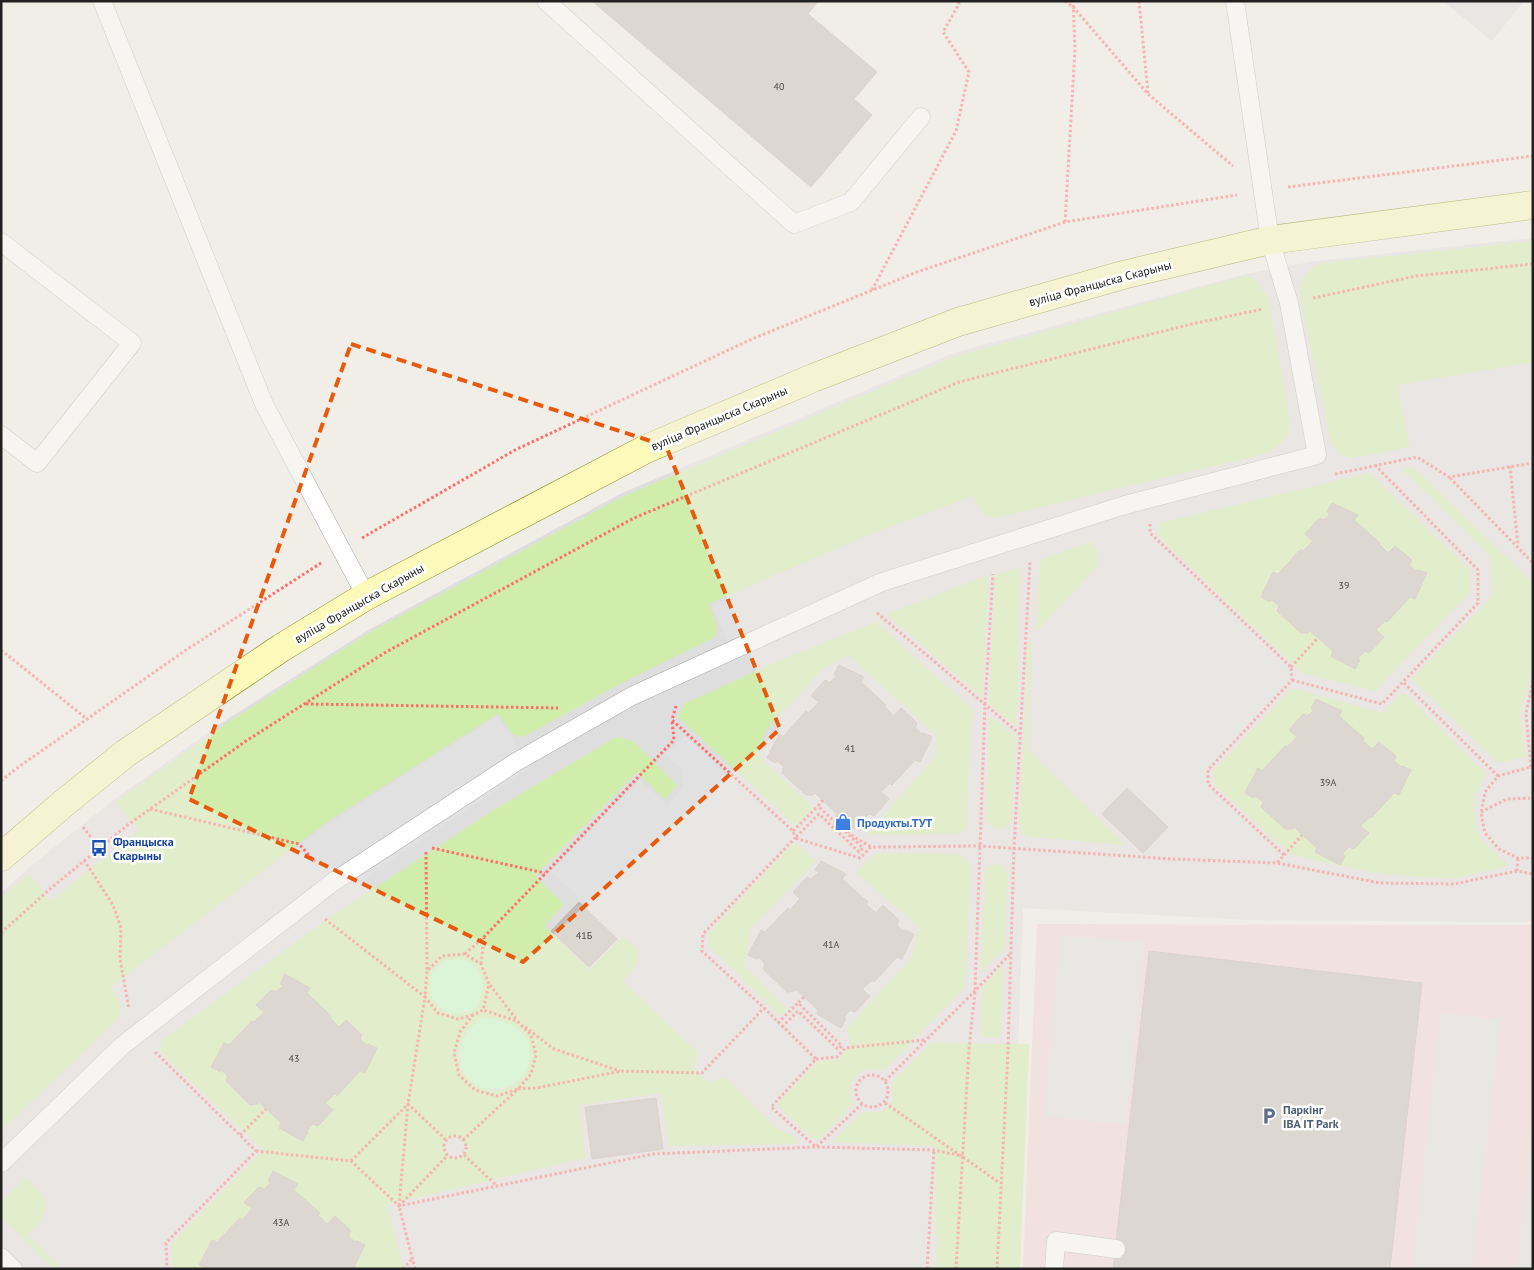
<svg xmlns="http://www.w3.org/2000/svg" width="1534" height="1270" font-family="'PT Sans',sans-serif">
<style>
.residential{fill:#dfdede}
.commercial{fill:#f2d6d7}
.grass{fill:#d1edac;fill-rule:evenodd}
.park{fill:#c4fcc4}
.parking{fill:#e1e1e1}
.building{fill:#c6bcb6;stroke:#c4b2a9}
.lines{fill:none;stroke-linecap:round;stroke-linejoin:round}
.lane-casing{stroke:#a8a8a8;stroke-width:19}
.secondary-casing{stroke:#7b7f01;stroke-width:29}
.path{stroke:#ff6e6b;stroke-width:3;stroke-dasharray:2.5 2.5;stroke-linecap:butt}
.lane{stroke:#fff;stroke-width:18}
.secondary{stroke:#fcfaba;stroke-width:28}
.marked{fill:none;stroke:#e8590c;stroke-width:4;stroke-dasharray:10 6;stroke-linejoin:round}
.labels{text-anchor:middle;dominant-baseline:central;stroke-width:5;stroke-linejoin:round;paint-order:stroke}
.number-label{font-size:10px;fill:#4a4846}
.street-label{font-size:12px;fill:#212121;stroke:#fff}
.shop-label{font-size:12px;font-weight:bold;fill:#366cbe;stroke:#fff;text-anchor:start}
.transit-label{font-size:12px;font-weight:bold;fill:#164399;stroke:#fff;text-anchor:start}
.service-label{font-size:12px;font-weight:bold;fill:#4e5e75;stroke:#fff;text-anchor:start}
</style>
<rect width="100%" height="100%" fill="#f1ede7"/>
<path class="residential" d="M 1533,238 L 1533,922 L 1250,920 L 1023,908 L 1010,1269 L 1,1269 L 1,893 L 31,866 L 115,799 L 229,718 L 370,629 L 622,493 L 954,353 L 1246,274 L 1316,261 Z"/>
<path class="commercial" d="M 1037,924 L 1533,925 L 1533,1269 L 1023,1269 Z"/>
<g class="grass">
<path d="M 1533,241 L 1533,362 L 1397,385 L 1410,447 L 1352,458 L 1340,455 L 1332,446 L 1299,293 C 1302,277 1307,270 1322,263 Z"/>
<path d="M 1248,276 L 1256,280 L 1268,297 L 1290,420 C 1290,436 1280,447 1265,454 L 999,517 C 982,518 980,509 973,496 L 866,536 L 709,604 C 712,615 721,627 714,638 L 629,679 L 529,734 L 523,737 L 512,734 L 498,714 L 324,824 L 111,987 C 118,1000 125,1008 116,1021 L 1,1131 L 1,898 L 29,874 L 51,901 L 139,830 L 115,802 L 230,721 L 372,631 L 624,496 L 954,357 L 1240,277 Z"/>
<path d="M 1413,467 L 1533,583 L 1533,661 L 1520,713 L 1526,757 L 1498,763 L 1412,679 L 1492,597 L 1491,557 L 1403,470 Z"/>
<path d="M 1370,473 L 1470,570 L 1470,592 L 1375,691 L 1302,673 L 1157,535 L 1159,523 ZM 1332,503 L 1357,515 L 1354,520 L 1380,542 L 1379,544 L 1388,553 L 1395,546 L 1412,560 L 1409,565 L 1417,571 L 1418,570 L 1427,574 L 1415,599 L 1410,597 L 1388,622 L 1386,620 L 1376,630 L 1384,637 L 1369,653 L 1365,651 L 1358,658 L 1360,660 L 1355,669 L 1331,656 L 1333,651 L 1310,631 L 1308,633 L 1301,633 L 1277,611 L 1279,606 L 1272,600 L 1278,574 L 1301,549 L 1303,551 L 1313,541 L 1305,534 L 1330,514 L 1328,512 Z"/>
<path d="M 1090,542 L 1097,549 L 1098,566 L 1036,632 L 1040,560 Z"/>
<path d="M 1020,568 L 1016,726 L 989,704 L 995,575 Z"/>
<path d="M 988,575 L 982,698 L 887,614 Z"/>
<path d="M 876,622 L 972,709 L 966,829 L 959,834 L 866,835 L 935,757 L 937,736 L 848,655 L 824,668 L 766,730 L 759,757 L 813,807 L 796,826 L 678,717 L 684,704 L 773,663 Z"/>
<path d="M 1033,639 L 1028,750 L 1125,845 L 1023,836 L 1019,828 L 1029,643 Z"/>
<path d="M 1292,688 L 1383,713 L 1403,692 L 1486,774 L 1475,795 L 1474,815 L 1479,837 L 1508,866 L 1453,879 L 1382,874 L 1291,855 L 1216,786 L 1213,771 ZM 1316,699 L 1341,711 L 1339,716 L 1364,738 L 1363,741 L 1372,749 L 1379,742 L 1396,756 L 1394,761 L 1401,767 L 1402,766 L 1411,770 L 1399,795 L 1394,793 L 1372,818 L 1370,817 L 1360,826 L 1368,833 L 1354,849 L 1349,847 L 1342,854 L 1345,856 L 1340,865 L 1315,852 L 1317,848 L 1294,827 L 1292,829 L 1285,829 L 1261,808 L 1263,802 L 1256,796 L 1254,798 L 1258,768 L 1262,771 L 1285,746 L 1287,747 L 1297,737 L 1289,730 L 1314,710 L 1312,708 Z"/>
<path d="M 990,716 L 1016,737 L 1011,821 L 1004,829 L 993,827 L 985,820 Z"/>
<path d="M 616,737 L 633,741 L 677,785 L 665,800 L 637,772 L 535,876 L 564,904 L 545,926 L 589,970 L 623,936 L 638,950 L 638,964 L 623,981 L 697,1052 L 694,1069 L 708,1082 L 726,1078 L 776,1128 L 792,1135 L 798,1144 L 669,1146 L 661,1093 L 579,1105 L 585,1158 L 387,1205 L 404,1269 L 353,1269 L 365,1245 L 357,1241 L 355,1242 L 348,1236 L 351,1231 L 327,1224 L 318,1215 L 319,1212 L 294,1190 L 297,1185 L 273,1171 L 268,1180 L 271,1183 L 245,1202 L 252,1209 L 242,1220 L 240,1218 L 217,1242 L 212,1240 L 207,1269 L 171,1269 L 171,1244 L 263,1150 L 160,1052 L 161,1041 L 326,920 L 492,811 ZM 285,974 L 310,988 L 307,993 L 331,1016 L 330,1018 L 339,1027 L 346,1020 L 362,1034 L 360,1039 L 367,1046 L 369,1044 L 377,1048 L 365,1073 L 360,1071 L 337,1095 L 335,1094 L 325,1103 L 333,1111 L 318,1126 L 313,1124 L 307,1131 L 308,1133 L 303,1141 L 279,1128 L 281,1123 L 259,1102 L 257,1104 L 249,1104 L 226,1081 L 228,1076 L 221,1070 L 220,1072 L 211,1067 L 224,1043 L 229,1045 L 252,1021 L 254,1022 L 264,1012 L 257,1005 L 283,986 L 280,983 ZM 464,1035 L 515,1085 L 496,1091 L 477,1086 L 463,1073 L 458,1054 ZM 455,1136 L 463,1140 L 466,1147 L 464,1155 L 456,1159 L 447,1156 L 444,1148 L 446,1140 Z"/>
<path d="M 795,841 L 816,861 L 750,929 L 744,966 L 787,1009 L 780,1016 L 709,946 L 709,933 Z"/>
<path d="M 875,853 L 960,854 L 971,866 L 965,987 L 884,1071 C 861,1063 842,1081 854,1103 L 821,1138 L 813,1139 L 777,1104 L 819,1061 L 838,1060 L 851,1046 L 847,1028 L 912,957 L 919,927 L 857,873 Z"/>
<path d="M 991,864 L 1002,865 L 1008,873 L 1004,949 L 981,972 L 985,870 Z"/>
<path d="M 1003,964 L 1001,1037 L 982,1037 L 982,988 Z"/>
<path d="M 931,1043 L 1029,1044 L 1020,1269 L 936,1269 L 938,1241 L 935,1233 L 935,1146 L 832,1142 L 864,1111 C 880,1114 883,1112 893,1099 L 890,1084 Z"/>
<path d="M 26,1177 L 40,1192 L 47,1204 L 43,1219 L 28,1235 L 62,1269 L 54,1269 L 1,1217 L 1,1202 Z"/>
</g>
<g class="park">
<path d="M 464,959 L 477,968 L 484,984 L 478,1007 C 468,1014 451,1016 440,1008 C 436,1005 433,999 430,995 L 431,973 L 445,960 Z"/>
<path d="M 483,1018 C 513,1020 536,1033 528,1067 C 525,1077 516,1084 507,1087 C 461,1102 440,1043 483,1018 Z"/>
</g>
<g class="parking">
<path d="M 1443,1 L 1524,1 L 1492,41 Z"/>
<path d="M 1524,371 L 1528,386 L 1533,392 L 1533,554 L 1524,543 L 1515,463 L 1454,470 L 1449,444 L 1418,450 L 1407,391 Z"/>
<path d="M 969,500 L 988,557 L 854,610 L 736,660 L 711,606 L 867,537 Z"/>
<path d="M 1143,532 L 1283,669 L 1282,684 L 1203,769 L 1203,787 L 1253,835 L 1237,853 L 1191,846 L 1124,780 L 1100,804 L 1038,744 L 1041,641 L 1086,592 L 1207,708 L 1215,709 L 1224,705 L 1238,691 L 1241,685 L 1241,678 L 1237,675 L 1231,675 L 1216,689 L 1100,577 Z"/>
<path d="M 497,716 L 530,768 L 318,910 L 150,1036 L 115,986 L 325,826 Z"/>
<path d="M 685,736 L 780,828 L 780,845 L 697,932 L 697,953 L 809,1062 L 765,1107 L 719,1064 L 739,1042 L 731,1034 L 711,1057 L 634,984 L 650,966 L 647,946 L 603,903 L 594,912 L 551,871 L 640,780 L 667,805 L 684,787 L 682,769 L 665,754 Z"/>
<path d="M 1061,935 L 1144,943 L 1126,1124 L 1044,1116 Z"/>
<path d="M 1441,1013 L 1501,1020 L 1472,1269 L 1412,1269 Z"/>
<path d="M 150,1055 L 249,1152 L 162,1241 L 164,1269 L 70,1269 L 45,1244 L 63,1225 L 64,1209 L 60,1193 L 37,1170 L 103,1103 L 118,1117 L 131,1116 L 142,1103 L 139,1086 L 129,1076 Z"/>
<path d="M 1533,1116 L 1533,1269 L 1517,1269 Z"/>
<path d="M 781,1152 L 927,1153 L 922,1269 L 431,1269 L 415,1214 L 498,1190 L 654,1159 Z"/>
</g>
<g class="building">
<path d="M 592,1 L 818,1 L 808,14 L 877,72 L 854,99 L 872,115 L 811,187 Z"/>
<path d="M 1332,503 L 1358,515 L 1354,520 L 1380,543 L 1379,544 L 1388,553 L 1395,546 L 1412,560 L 1409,565 L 1417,571 L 1418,570 L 1427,573 L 1415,599 L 1410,597 L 1387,622 L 1386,620 L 1376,630 L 1384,637 L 1369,653 L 1365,651 L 1358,658 L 1360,660 L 1355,669 L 1331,656 L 1333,651 L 1310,631 L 1308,633 L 1301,633 L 1277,611 L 1279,606 L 1272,600 L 1270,602 L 1261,597 L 1273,572 L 1278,574 L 1301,549 L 1303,551 L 1313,541 L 1305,534 L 1319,518 L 1324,520 L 1330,514 L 1327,512 Z"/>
<path d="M 839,665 L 864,677 L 861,682 L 886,705 L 885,707 L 894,716 L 901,708 L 917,723 L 915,728 L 922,734 L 923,733 L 932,737 L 920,762 L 915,760 L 892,785 L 890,783 L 881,792 L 889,799 L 874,816 L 869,814 L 863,820 L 865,822 L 860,831 L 835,818 L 837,814 L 815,793 L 813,795 L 806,795 L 782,773 L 784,767 L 777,761 L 775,763 L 767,758 L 779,734 L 784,736 L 806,711 L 808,713 L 819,702 L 811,696 L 825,680 L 830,682 L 837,676 L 834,674 Z"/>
<path d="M 1316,699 L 1342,711 L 1339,716 L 1364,738 L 1363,741 L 1372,749 L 1379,742 L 1396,756 L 1394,761 L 1401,767 L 1402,766 L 1411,770 L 1399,795 L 1394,793 L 1371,818 L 1370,817 L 1360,826 L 1369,833 L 1354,849 L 1349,847 L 1342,854 L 1345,856 L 1340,865 L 1315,852 L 1317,848 L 1294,827 L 1293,829 L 1285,829 L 1261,807 L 1263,802 L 1256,796 L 1254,798 L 1245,793 L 1258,768 L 1262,771 L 1285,746 L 1287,747 L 1297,737 L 1289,730 L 1303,714 L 1308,716 L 1314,710 L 1311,708 Z"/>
<path d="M 1127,788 L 1168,827 L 1143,853 L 1102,814 Z"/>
<path d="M 821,861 L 846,874 L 842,879 L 868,902 L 866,904 L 876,913 L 883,905 L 899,920 L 897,925 L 903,931 L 905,930 L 914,934 L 902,959 L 897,957 L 874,982 L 872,980 L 862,989 L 870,996 L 855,1012 L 850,1010 L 844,1017 L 846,1019 L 841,1028 L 817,1014 L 818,1010 L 796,989 L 795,991 L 787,992 L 763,969 L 765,964 L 759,957 L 757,959 L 748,955 L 761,930 L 765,932 L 788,908 L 790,910 L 800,899 L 793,892 L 807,877 L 811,879 L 819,872 L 815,870 Z"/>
<path d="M 579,902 L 617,939 L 589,967 L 551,931 Z"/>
<path d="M 1149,951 L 1422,983 L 1390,1269 L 1113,1269 Z"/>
<path d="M 285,974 L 310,988 L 307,993 L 331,1016 L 330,1018 L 339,1027 L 346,1020 L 362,1035 L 360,1039 L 367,1046 L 368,1044 L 377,1048 L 365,1073 L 360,1071 L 337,1096 L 335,1094 L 325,1103 L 333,1110 L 318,1126 L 313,1124 L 307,1131 L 308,1132 L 303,1141 L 279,1128 L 281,1123 L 259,1102 L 257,1104 L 250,1105 L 226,1081 L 228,1076 L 221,1070 L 220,1072 L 211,1067 L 224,1043 L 229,1045 L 252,1021 L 254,1022 L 264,1012 L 256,1005 L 271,990 L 276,992 L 283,986 L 280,984 Z"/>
<path d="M 656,1098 L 663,1149 L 592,1159 L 585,1107 Z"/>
<path d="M 273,1171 L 298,1184 L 294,1190 L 320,1213 L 318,1215 L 327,1224 L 335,1216 L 351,1231 L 348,1236 L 355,1242 L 357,1241 L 365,1245 L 353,1269 L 211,1269 L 210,1267 L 207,1269 L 199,1265 L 212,1240 L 217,1242 L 240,1218 L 242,1220 L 252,1209 L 244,1202 L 259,1187 L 264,1189 L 271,1183 L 268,1181 Z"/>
</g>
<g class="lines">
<g class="lane-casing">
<g id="lane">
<path d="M 102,1 L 264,404 L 366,596"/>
<path d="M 546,1 L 794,224 L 851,202 L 921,117"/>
<path d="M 1,242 L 132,343 L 37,463 L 1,435"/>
<path d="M 1,1163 L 123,1045 L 333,882 L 516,762 L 632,696 L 882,582 L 1125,505 L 1317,455 L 1289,303 L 1270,240 L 1235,1"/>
<path d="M 1,1257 L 13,1269"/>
<path d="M 1054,1269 L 1056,1241 L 1116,1249"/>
</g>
</g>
<g class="secondary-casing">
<path id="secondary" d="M 1,857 L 64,803 L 126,753 L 281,648 L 366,596 L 646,449 L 813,378 L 958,322 L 1123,275 L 1270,240 L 1533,205"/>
</g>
<g class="path">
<path d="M 1065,1 L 1074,8 L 1148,94 L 1233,166"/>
<path d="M 1139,1 L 1148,93"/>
<path d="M 1288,187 L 1533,156"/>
<path d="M 1065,222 L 1075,49 L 1073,1"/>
<path d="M 872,290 L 956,131 L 969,72 L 943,32 L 959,4 L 958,1"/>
<path d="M 1313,298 L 1416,276 L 1533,264"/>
<path d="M 1510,466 L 1518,546"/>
<path d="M 1335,474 L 1417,457 L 1449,477 L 1533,463"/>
<path d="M 1450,478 L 1533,563"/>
<path d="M 1150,524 L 1150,533 L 1291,667 L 1292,680 L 1208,770 L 1208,784 L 1284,855 L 1277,863"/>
<path d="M 362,538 L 515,450 L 752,339 L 917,272 L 1065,222 L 1237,195"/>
<path d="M 877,613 L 1021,735"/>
<path d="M 1,650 L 87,719"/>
<path d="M 1291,667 L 1318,638"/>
<path d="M 1292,680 L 1382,704 L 1478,603 L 1478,570 L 1375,465"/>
<path d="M 1404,683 L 1498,776"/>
<path d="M 306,704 L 558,708"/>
<path d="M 676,706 L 672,720 L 793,831 L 795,838 L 703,934 L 702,951 L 764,1008 L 816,1059 L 771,1107 L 816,1147 L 862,1104"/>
<path d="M 1531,767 L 1526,713 L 1533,681"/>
<path d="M 1533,769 L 1531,767 L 1498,776 L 1485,792 L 1481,813 L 1485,833 L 1499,849 L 1518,858 L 1533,858"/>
<path d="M 1,781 L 17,768 L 186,650 L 321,563"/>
<path d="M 823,800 L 818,806 L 863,848 L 859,852 L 819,814 L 795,838 L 860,858 L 871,847 L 979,846 L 1172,859 L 1277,863 L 1380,883 L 1454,884 L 1517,871 L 1533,874"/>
<path d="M 150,809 L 299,844 L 315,862"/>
<path d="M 1481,812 L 1507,799 L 1533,798"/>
<path d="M 841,824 L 854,837 L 871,847"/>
<path d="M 83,827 L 99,848"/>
<path d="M 793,831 L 818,806"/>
<path d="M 432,848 L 545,873"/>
<path d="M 426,852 L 427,970"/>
<path d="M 1284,855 L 1302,835"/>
<path d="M 84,860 L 113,905 L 121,928 L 120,959 L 129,1009"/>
<path d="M 1517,871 L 1518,858"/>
<path d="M 325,919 L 425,997 L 408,1104 L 399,1206 L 415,1269"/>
<path d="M 1,933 L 50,889 L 129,824 L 246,741 L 386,652 L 634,518 L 959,382 L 1192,324 L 1263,309"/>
<path d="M 465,954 L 484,937 L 674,740 L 672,720"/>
<path d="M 481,964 L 484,938"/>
<path d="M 490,985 L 516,1019"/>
<path d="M 473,1015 L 458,1019 L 438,1013 L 425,997 L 427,971 L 442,956 L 465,954 L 481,964 L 489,984 L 483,1010 L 473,1015 L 460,1032 L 454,1053 L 459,1075 L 475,1090 L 497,1096 L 518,1089 L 531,1074 L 536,1055 L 531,1035 L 517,1021 L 483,1010"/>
<path d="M 778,1023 L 798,1003"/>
<path d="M 525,1027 L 554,1049 L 620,1071"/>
<path d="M 782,1027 L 798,1011 L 838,1049 L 842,1046 L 798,1003 L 804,997"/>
<path d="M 155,1052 L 256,1151 L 166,1243 L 167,1269"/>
<path d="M 816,1059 L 837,1057 L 845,1048 L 924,1040"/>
<circle cx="872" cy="1091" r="16"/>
<path d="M 885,1081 L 975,991 L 1010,954"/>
<path d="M 885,1103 L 1000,1183"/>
<path d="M 240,1135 L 266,1109"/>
<circle cx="455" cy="1147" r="11"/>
<path d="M 463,1140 L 518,1089 L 537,1088 L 621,1071 L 702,1073 L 764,1008"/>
<path d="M 256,1151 L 351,1161 L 399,1206 L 653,1154 L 816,1147 L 934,1150 L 963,1156"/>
<path d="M 464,1155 L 496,1185"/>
<path d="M 351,1161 L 408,1104 L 446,1140"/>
<path d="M 399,1206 L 447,1156"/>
<path d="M 403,1269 L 412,1259"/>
<path d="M 927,1269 L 934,1150"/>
<path d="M 956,1269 L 969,1049 L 975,991 L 985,704 L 993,574"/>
<path d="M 997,1269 L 1008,1051 L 1014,847 L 1030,562"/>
</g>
<use href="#lane" class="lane"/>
<use href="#secondary" class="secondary"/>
</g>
<path d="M0 0H1534V1270H0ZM 351,344 L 666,446 L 780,729 L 523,962 L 189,799 Z" fill="#f1ede7" fill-opacity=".55" fill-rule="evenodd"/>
<path class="marked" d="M 351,344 L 666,446 L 780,729 L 523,962 L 189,799 Z"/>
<defs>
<g id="shop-bare" transform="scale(1.35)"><path d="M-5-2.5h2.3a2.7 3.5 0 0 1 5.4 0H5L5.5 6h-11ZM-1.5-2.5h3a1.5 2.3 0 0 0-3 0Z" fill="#3f7fe0" stroke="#fff" stroke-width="2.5" paint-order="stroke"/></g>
<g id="bus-bare" transform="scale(1.35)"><path d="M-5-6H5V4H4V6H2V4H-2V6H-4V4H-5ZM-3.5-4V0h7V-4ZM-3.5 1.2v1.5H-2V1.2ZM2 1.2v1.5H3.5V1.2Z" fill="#1a4fb4" stroke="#fff" stroke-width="2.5" paint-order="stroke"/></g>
<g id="parking-bare" transform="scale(1.35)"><path d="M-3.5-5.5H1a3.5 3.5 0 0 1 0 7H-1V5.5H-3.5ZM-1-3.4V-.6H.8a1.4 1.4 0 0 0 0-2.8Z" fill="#5c6f8a" stroke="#fff" stroke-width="2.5" paint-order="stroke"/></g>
</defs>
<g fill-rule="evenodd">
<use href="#shop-bare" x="843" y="822"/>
<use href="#bus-bare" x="99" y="848"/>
<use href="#parking-bare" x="1269" y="1116"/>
</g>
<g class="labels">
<g class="number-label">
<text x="779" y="86">40</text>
<text x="1344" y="585">39</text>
<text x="850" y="748">41</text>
<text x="1328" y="782">39А</text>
<text x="584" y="935">41Б</text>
<text x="831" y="944">41А</text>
<text x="294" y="1058">43</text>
<text x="281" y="1222">43А</text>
</g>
<g class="street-label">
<text transform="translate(1100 283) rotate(-15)">вуліца Францыска Скарыны</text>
<text transform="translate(719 418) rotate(-23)">вуліца Францыска Скарыны</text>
<text transform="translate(359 603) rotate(-30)">вуліца Францыска Скарыны</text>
</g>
<g class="shop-label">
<text x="857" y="822">Продукты.ТУТ</text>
</g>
<g class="transit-label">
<text x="113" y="841">Францыска<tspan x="113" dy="14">Скарыны</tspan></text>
</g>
<g class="service-label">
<text x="1283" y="1109">Паркінг<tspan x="1283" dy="14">IBA IT Park</tspan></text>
</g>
</g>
<rect width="1534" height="1270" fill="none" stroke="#212121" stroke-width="5"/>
</svg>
